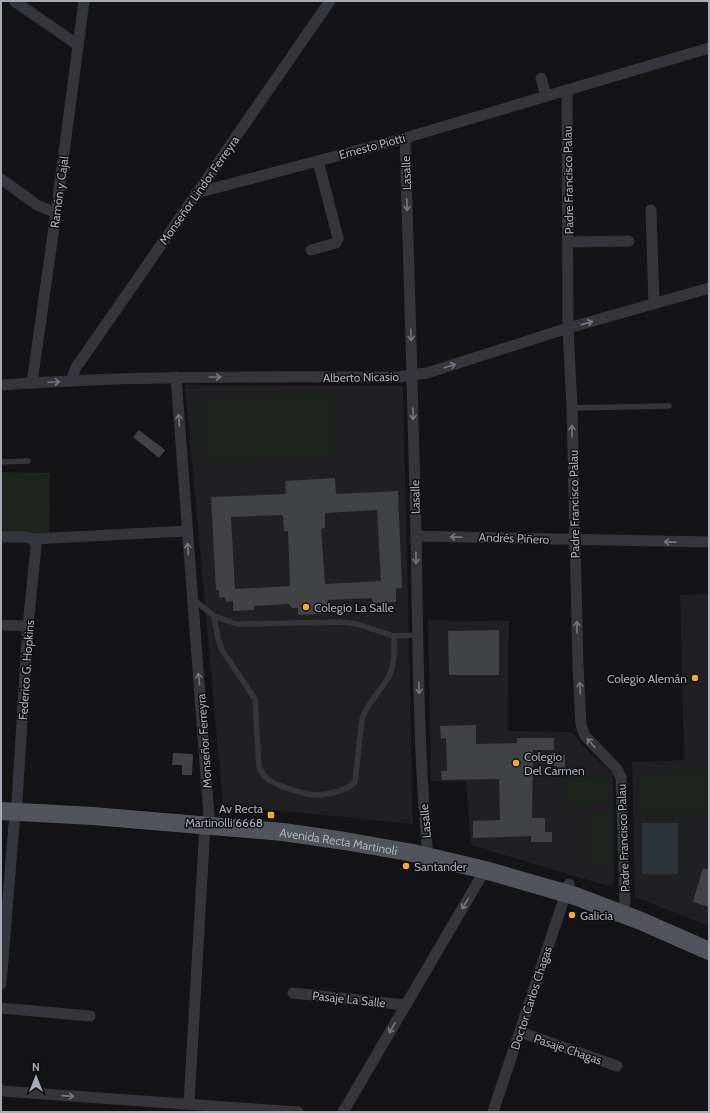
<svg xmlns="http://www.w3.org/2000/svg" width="710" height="1113" font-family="Cabin,sans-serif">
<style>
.built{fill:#202023}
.green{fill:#1c241d}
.water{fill:#2a343a}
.building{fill:#404246;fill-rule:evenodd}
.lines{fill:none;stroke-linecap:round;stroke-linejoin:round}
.lane{stroke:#35363b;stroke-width:5.5}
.street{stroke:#35363b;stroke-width:11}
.primary{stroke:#51545a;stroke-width:18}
.oneway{stroke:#73777f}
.poi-dot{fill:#f3a830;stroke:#0f0f11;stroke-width:1.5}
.labels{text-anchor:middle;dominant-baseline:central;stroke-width:3;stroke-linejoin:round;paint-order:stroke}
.street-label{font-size:12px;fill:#a6acb6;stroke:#0f0f11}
.poi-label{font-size:12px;fill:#a6acb6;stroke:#0f0f11;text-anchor:start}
</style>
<rect width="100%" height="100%" fill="#141416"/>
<g class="built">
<path d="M 185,385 L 403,386 L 413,824 L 223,805 Z"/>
<path d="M 709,594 L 709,926 L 635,897 L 632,762 L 684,760 L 680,595 Z"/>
<path d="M 428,620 L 509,621 L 508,731 L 571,732 L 590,753 L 613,774 L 614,883 L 608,886 L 471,845 L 466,782 L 431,781 Z"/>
</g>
<g class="green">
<path d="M 333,394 L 336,457 L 204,463 L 201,400 Z"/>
<path d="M 1,472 L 50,473 L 49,533 L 1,533 Z"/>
<path d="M 709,771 L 709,815 L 640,815 L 639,772 Z"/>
<path d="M 610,777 L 612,804 L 567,807 L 565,780 Z"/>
<path d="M 588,813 L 611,813 L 612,864 L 589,864 Z"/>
</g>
<rect class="water" x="642" y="823" width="36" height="51"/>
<g class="building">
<path d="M 139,430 L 165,450 L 159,458 L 133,437 Z"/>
<path d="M 335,478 L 336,494 L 398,491 L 402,588 L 396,589 L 396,602 L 373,603 L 372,598 L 328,600 L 328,606 L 322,607 L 322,614 L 298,615 L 298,608 L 292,608 L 289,604 L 254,606 L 254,610 L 233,611 L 233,601 L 226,602 L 225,597 L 219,598 L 219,590 L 216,590 L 211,497 L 286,494 L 285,481 ZM 377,510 L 381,581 L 325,584 L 321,529 L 325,528 L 325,513 ZM 283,515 L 284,531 L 288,531 L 290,586 L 235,589 L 231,517 Z"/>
<path d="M 499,630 L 499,675 L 449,675 L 448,631 Z"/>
<path d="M 476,725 L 476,744 L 517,743 L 517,738 L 554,738 L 554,750 L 533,750 L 532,818 L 545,818 L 545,832 L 552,832 L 552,842 L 531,842 L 531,836 L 473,838 L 473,821 L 500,820 L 499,779 L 442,780 L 441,771 L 447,771 L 446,738 L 441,739 L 440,726 Z"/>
<path d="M 173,753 L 193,754 L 192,775 L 182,775 L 182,765 L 172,765 Z"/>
<path d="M 549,755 L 565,755 L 565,772 L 557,772 L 557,766 L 554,766 L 554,762 L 549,762 Z"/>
<path d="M 703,868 L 709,870 L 709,907 L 693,902 Z"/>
</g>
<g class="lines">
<g class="lane">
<path d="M 572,408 L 669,406"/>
<path d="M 1,462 L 28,461"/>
<path d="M 193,599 L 214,616 L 237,624 L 341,622 L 357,624 L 394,636 L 417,635"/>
<path d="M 214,616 L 218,639 L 222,650 L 255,699 L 259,768 C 262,772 264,777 269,780 C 280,787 307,796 320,795 C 332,794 347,790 355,782 L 362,719 C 367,703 381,691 389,676 C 395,664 394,649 394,636"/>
</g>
<g class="street">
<path d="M 14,1 L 78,45"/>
<path d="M 541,78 L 546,96"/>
<path d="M 567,90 L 568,328 L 572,408 L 578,666 L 581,725 L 585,736 L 616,768 L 621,777 L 625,904"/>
<path d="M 405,138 C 409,270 413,401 416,533 C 418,637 418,742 427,846 L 426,856"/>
<path d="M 1,179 L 37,205 L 56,213"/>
<path d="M 196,193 L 405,138 L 709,48"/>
<path d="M 651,210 L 654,304"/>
<path d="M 568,242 L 629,241"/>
<path d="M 311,250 L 336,243 L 338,238 L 318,161"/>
<path d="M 176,377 C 186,524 199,669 209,816 L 205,825 L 189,1104"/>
<path d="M 71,381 L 76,367 L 82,359 L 330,1"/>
<path d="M 32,383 L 56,213 L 84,1"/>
<path d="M 1,385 C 133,375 266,377 398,377 L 427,373 L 568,328 L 709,288"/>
<path d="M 416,536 L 709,542"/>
<path d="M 1,537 L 26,537 L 33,539 L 187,531"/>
<path d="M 1,625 L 28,626"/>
<path d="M 17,801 L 28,626 L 36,546 L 33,539"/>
<path d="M 1,984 L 15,812"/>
<path d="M 293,993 L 405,1005"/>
<path d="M 1,1008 L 90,1016"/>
<path d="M 520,1032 L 617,1066"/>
<path d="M 1,1091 L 298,1112"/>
<path d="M 343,1112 L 485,870"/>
<path d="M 493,1112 L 569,884"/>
</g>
<path class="primary" id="s1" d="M 1,811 L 93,816 L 283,832 L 345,841 L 413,853 L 485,870 L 575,896 L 641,921 L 709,951"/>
</g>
<defs><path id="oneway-shaft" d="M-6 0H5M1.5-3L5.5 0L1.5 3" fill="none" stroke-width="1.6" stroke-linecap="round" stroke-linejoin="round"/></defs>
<g class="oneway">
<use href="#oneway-shaft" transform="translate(407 205) rotate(88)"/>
<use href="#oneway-shaft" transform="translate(587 323) rotate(-16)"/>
<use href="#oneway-shaft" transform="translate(411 335) rotate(88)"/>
<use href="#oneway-shaft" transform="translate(450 366) rotate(-18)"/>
<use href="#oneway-shaft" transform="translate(215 377)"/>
<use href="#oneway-shaft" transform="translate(54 382) rotate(-3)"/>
<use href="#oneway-shaft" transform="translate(413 414) rotate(89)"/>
<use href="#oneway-shaft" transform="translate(179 420) rotate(-94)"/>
<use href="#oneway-shaft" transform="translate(572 431) rotate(-91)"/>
<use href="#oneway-shaft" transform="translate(456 537) rotate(-178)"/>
<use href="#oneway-shaft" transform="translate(670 542) rotate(-179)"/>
<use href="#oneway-shaft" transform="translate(188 549) rotate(-94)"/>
<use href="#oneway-shaft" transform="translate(416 558) rotate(89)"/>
<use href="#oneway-shaft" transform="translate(577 627) rotate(-91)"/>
<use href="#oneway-shaft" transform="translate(199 679) rotate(-95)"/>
<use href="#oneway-shaft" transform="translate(419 688) rotate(88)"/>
<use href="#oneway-shaft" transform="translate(580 688) rotate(-93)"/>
<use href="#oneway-shaft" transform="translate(591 743) rotate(-132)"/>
<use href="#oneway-shaft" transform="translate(465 904) rotate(121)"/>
<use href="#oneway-shaft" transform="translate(392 1028) rotate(120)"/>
<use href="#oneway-shaft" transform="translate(68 1096) rotate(4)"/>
</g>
<g class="poi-dot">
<circle cx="306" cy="607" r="4"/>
<circle cx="695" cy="678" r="4"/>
<circle cx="516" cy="763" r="4"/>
<rect x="267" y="811" width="8" height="8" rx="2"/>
<circle cx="406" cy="866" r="4"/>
<circle cx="572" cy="915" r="4"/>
</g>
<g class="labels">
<g class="street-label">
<text transform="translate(372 146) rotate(-15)">Ernesto Piotti</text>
<text transform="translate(406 173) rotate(-92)">Lasalle</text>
<text transform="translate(568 180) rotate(-91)">Padre Francisco Palau</text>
<text transform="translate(199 190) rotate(-55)">Monseñor Lindor Ferreyra</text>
<text transform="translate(59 192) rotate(-82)">Ramón y Cajal</text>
<text transform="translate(361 377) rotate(-1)">Alberto Nicasio</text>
<text transform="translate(415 497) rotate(-91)">Lasalle</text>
<text transform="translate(574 504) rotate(-91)">Padre Francisco Palau</text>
<text transform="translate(514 538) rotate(2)">Andrés Piñero</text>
<text transform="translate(26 670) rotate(-86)">Federico G. Hopkins</text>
<text transform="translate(204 741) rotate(-94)">Monseñor Ferreyra</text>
<text transform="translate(425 821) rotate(-95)">Lasalle</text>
<text transform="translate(623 838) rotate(-92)">Padre Francisco Palau</text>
<text stroke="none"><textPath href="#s1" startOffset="339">Avenida Recta Martinoli</textPath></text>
<text transform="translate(531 998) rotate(-72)">Doctor Carlos Chagas</text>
<text transform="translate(349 999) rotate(6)">Pasaje La Salle</text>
<text transform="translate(568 1049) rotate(19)">Pasaje Chagas</text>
</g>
<g class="poi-label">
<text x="314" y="607">Colegio La Salle</text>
<text x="687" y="678" text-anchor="end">Colegio Alemán</text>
<text x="524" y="756">Colegio<tspan x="524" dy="14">Del Carmen</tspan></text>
<text x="263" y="808" text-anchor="end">Av Recta<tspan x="263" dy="14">Martinolli 6668</tspan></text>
<text x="414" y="866">Santander</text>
<text x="580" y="915">Galicia</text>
</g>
</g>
<rect width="710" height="1113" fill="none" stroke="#a6acb6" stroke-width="4"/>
<g transform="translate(36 1077)" stroke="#0f0f11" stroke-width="3" paint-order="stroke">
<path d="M0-3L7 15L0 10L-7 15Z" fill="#a6acb6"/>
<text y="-6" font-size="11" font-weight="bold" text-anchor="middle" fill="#a6acb6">N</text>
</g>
</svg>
